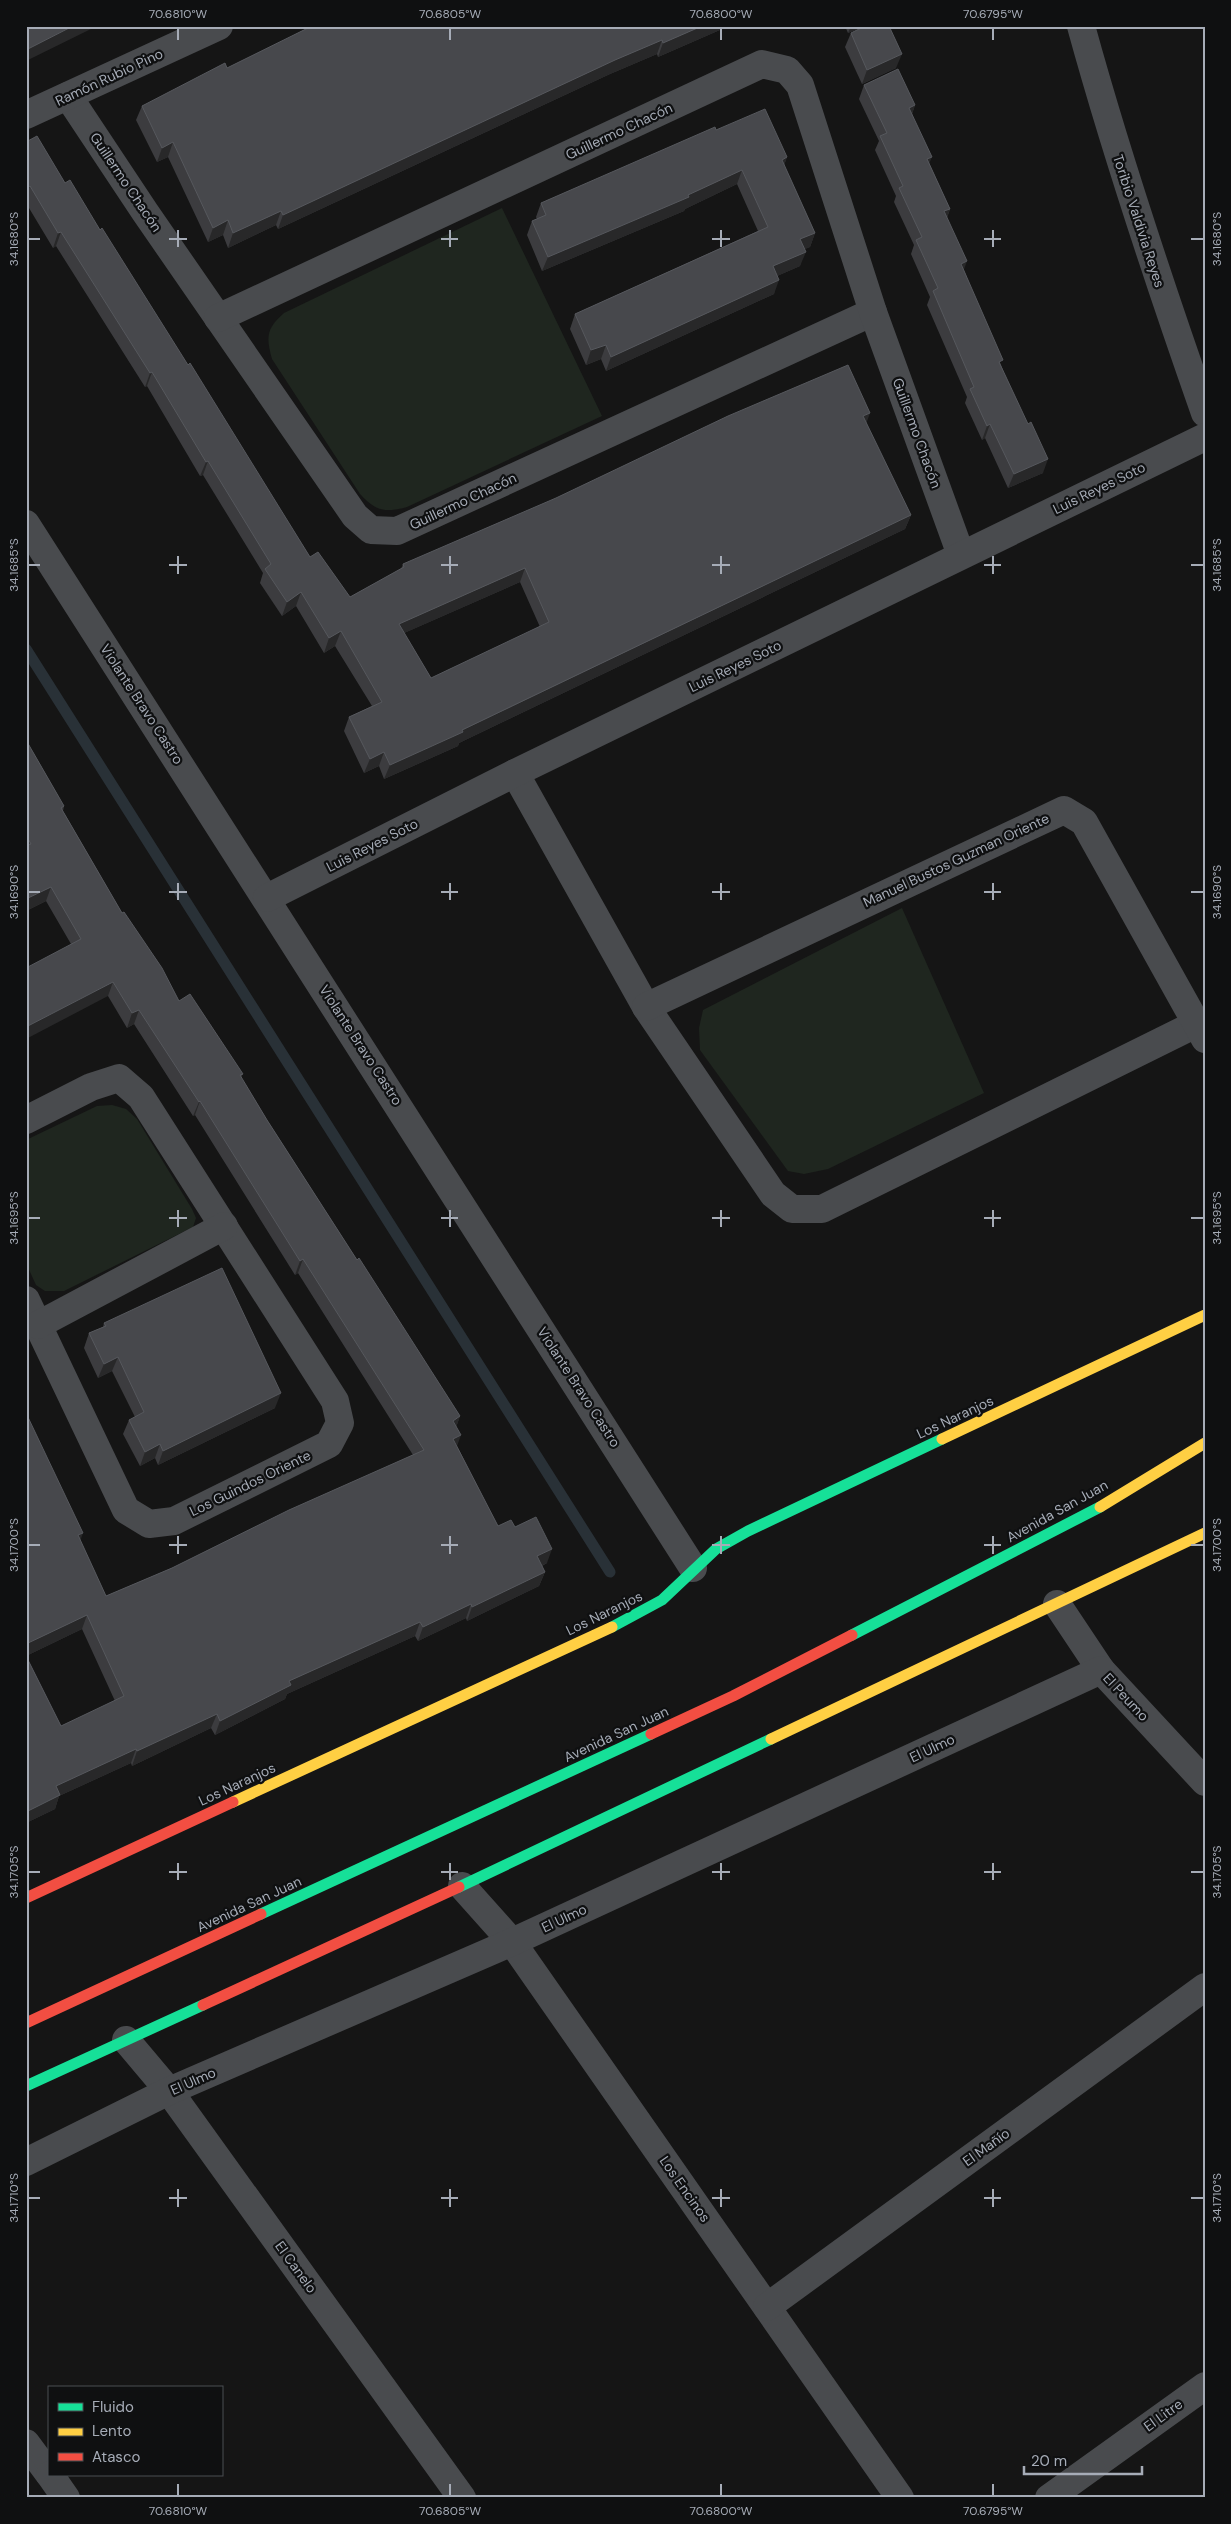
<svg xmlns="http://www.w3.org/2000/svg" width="1231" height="2524" font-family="'DM Sans',sans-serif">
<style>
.green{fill:#1f261f}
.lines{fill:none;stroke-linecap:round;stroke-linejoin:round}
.stream{stroke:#293137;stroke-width:11}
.street{stroke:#494b4e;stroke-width:28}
.fast{stroke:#16e098;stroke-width:11}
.slow{stroke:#ffcf43;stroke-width:11}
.jam{stroke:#f24e42;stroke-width:11}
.wall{fill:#3c3c3f;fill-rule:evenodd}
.shaded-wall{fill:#282829}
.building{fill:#47484c;stroke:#56585d;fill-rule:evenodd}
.ticks{fill:none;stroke:#a6acb7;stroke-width:2}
.labels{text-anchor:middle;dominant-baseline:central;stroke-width:4.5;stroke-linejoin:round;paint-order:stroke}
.street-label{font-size:14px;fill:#a6acb7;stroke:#0f1011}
.neatline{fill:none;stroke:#a6acb7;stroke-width:2}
.ticks-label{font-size:12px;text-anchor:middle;fill:#a6acb7}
</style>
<rect width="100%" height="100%" fill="#151515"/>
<g class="green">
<path d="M 502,208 L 602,416 L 407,507 C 384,513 376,511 360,494 L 272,359 C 266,337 266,329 284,313 Z"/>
<path d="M 902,908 L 984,1093 L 828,1169 L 804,1174 L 788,1171 L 700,1050 L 699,1028 L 703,1010 Z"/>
<path d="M 112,1105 L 126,1109 L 137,1119 L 192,1209 L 196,1218 L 193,1227 L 64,1291 L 45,1291 L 36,1285 L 26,1263 L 26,1140 L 97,1106 Z"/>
</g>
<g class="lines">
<path class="stream" d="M 26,649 L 610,1572"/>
<g class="street">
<path d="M 1081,26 C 1117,157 1160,285 1205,413"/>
<path d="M 68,96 L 145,212 L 355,516 L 371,530 L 397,531 L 873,312"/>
<path d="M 26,115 L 219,26"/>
<path d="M 218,318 L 762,64 L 787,70 L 800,85 L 873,312 L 961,555"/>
<path d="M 26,524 L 693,1568"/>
<path d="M 515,773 L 646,1007 L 773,1194 L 792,1209 L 822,1209 L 1196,1024"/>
<path d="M 267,898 L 515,773 L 1205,437"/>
<path d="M 646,1007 L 1064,810 L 1084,822 L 1205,1039"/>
<path d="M 26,1120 L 91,1087 L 119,1078 L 141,1097 L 335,1401 L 340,1423 L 329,1444 L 174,1521 L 149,1524 L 126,1510 L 26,1300"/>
<path d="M 38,1325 L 224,1226"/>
<path d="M 1057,1604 L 1101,1670 L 1205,1782"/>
<path d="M 462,1886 L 512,1942 L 900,2498"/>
<path d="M 126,2040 L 169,2091 L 462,2498"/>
<path d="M 26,2162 L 169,2091 L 512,1942 L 1101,1670"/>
<path d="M 767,2307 L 1205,1987"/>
<path d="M 26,2443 L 49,2474"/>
<path d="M 50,2475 L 66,2498"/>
<path d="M 1049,2498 L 1205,2386"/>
</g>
<g class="fast">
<path d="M 612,1627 L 662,1600 L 716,1549 L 748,1531 L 942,1439"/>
<path d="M 852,1635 L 1100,1507"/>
<path d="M 459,1887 L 771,1739"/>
<path d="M 261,1914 L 651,1734"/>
<path d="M 26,2086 L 203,2005"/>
</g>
<g class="slow">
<path d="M 942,1439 L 1205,1315"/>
<path d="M 1100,1507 L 1205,1443"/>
<path d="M 771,1739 L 1205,1533"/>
<path d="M 233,1802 L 612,1627"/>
</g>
<g class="jam">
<path d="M 651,1734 L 733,1696 L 852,1635"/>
<path d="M 26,1898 L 233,1802"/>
<path d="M 203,2005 L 459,1887"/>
<path d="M 26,2023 L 261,1914"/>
</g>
</g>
<g class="wall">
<path d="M 312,26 L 729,26 L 658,57 L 657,54 L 610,74 L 278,229 L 276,225 L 228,248 L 223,235 L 208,242 L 168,157 L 157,162 L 136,120 L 142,106 L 227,68 Z"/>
<path d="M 845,26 L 864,26 L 848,33 Z"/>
<path d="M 851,33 L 896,68 L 862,84 L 845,47 Z"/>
<path d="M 864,85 L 915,105 L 912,114 L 929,163 L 950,209 L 947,218 L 964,270 L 1043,473 L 1008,488 L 985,438 L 982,440 L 965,403 L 967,397 L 927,305 L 930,297 L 911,254 L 914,245 L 894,202 L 896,196 L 875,150 L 879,141 L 859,99 Z"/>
<path d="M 716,130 L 787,157 L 784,165 L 815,233 L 810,247 L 804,249 L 800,266 L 777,276 L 774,294 L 606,371 L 601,359 L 586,365 L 570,329 L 575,314 L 758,231 L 737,184 L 685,209 L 684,211 L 542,271 L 527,235 L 532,221 L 537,219 L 536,217 L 541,203 Z"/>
<path d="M 26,142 L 65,183 L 100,230 L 310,557 L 350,597 L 401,569 L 403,564 L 866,423 L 911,515 L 905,529 L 459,743 L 458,746 L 384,779 L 379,766 L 364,773 L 344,731 L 349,717 L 372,706 L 335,646 L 324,653 L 296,606 L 282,616 L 260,583 L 263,573 L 203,475 L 200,476 L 147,386 L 145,387 L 56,246 L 53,248 L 26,203 ZM 520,582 L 540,627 L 431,678 L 404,633 Z"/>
<path d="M 26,740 L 64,806 L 63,811 L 122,913 L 179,1001 L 243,1074 L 241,1077 L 267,1120 L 357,1260 L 460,1416 L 456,1427 L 457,1446 L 498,1526 L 515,1527 L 547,1563 L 542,1566 L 545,1572 L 539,1586 L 467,1621 L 466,1618 L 418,1641 L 415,1636 L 287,1694 L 285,1699 L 215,1735 L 211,1728 L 132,1766 L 131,1763 L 59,1796 L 55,1809 L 26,1823 L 26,1413 L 80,1540 L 106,1596 L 172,1568 L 413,1455 L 298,1273 L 295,1275 L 195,1115 L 193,1116 L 134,1024 L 127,1028 L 108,996 L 71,944 L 46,901 L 26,911 ZM 82,1629 L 115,1701 L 61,1726 L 26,1656 Z"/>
<path d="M 104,1323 L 275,1408 L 158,1465 L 155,1458 L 140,1466 L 123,1434 L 129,1420 L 135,1417 L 112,1371 L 98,1378 L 84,1348 L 89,1333 L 103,1327 Z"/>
</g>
<g class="shaded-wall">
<path d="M 73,26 L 97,26 L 26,61 L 26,50 Z"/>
<path d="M 702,26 L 729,26 L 658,57 L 663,43 Z"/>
<path d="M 851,26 L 864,26 L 848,33 Z"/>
<path d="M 662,40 L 657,54 L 610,74 L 278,229 L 283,215 L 615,60 Z"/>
<path d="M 902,54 L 896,68 L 862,84 L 867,70 Z"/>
<path d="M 915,105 L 910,120 L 909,108 Z"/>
<path d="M 173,142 L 168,157 L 157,162 L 162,148 Z"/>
<path d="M 787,157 L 782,171 L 782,160 Z"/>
<path d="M 932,157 L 926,171 L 927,159 Z"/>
<path d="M 742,170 L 737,184 L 685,209 L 684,211 L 542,271 L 548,257 L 688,195 Z"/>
<path d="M 30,186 L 26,196 L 26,189 Z"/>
<path d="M 950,209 L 945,223 L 944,211 Z"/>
<path d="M 281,211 L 276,225 L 228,248 L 233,233 Z"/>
<path d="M 228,220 L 223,235 L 208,242 L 213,228 Z"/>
<path d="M 61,232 L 56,246 L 53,248 L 58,233 Z"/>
<path d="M 815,233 L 810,247 L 795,254 L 800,239 Z"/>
<path d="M 806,252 L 800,266 L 768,280 L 773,266 Z"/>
<path d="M 967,261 L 962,275 L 961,264 Z"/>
<path d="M 779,280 L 774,294 L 606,371 L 611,357 Z"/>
<path d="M 606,345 L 601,359 L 586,365 L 591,350 Z"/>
<path d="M 152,372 L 147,386 L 145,387 L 150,373 Z"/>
<path d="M 870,413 L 865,427 L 863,416 Z"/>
<path d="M 990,424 L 985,438 L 982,440 L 987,426 Z"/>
<path d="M 1048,459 L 1043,473 L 1008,488 L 1014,474 Z"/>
<path d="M 208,461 L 203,475 L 200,476 L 206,462 Z"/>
<path d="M 911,515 L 905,529 L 459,743 L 458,746 L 384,779 L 390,765 Z"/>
<path d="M 525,568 L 520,582 L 393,638 L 399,624 Z"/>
<path d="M 301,592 L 296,606 L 282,616 L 287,602 Z"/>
<path d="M 341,631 L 335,646 L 324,653 L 329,638 Z"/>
<path d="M 384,752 L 379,766 L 364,773 L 370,759 Z"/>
<path d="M 51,887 L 46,901 L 26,911 L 26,899 Z"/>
<path d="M 113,982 L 108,996 L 26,1039 L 26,1027 Z"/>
<path d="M 139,1010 L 134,1024 L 127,1028 L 132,1013 Z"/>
<path d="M 200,1101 L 195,1115 L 193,1116 L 199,1102 Z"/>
<path d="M 303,1259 L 298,1273 L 295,1275 L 300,1261 Z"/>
<path d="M 118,1357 L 112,1371 L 98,1378 L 104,1364 Z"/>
<path d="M 281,1393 L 275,1408 L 158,1465 L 163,1451 Z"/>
<path d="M 460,1416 L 455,1431 L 453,1421 Z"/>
<path d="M 461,1435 L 456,1449 L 453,1439 Z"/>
<path d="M 160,1444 L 155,1458 L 140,1466 L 145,1452 Z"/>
<path d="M 83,1533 L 78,1547 L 78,1535 Z"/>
<path d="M 552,1549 L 547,1563 L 532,1570 L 537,1556 Z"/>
<path d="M 545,1572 L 539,1586 L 467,1621 L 472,1607 Z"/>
<path d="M 471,1604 L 466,1618 L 418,1641 L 423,1627 Z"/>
<path d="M 87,1615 L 82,1629 L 26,1656 L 26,1644 Z"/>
<path d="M 420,1622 L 415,1636 L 287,1694 L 285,1699 L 215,1735 L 220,1721 L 289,1681 Z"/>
<path d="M 217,1714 L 211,1728 L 132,1766 L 137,1751 Z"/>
<path d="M 136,1749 L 131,1763 L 59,1796 L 55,1809 L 26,1823 L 26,1812 L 56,1786 Z"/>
</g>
<g class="building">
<path d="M 26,26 L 73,26 L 26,50 Z"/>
<path d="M 312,26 L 702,26 L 663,43 L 662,40 L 615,60 L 283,215 L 281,211 L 233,233 L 228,220 L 213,228 L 173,142 L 162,148 L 142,106 L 225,63 L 227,68 Z"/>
<path d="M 865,26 L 889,26 L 902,54 L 867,70 L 851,33 Z"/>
<path d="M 898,69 L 915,105 L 909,108 L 932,157 L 927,159 L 950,209 L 944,211 L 967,261 L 961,264 L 1003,360 L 999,362 L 1028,424 L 1031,422 L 1048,459 L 1014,474 L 990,424 L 987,426 L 970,389 L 974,387 L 933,291 L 938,288 L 916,240 L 922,237 L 899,188 L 903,186 L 880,136 L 887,133 L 864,85 Z"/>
<path d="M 765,109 L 787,157 L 782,160 L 815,233 L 800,239 L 806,252 L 773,266 L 779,280 L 611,357 L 606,345 L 591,350 L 575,314 L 768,227 L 742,170 L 688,195 L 689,197 L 548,257 L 532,221 L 546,215 L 541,203 L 715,127 L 716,130 Z"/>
<path d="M 37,136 L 65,183 L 70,180 L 100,230 L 102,228 L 188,365 L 190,363 L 310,557 L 318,552 L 350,597 L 404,567 L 403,564 L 556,498 L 728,416 L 848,365 L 870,413 L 863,416 L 911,515 L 462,730 L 463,732 L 390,765 L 384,752 L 370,759 L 349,717 L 382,702 L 341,631 L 329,638 L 301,592 L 287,602 L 265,569 L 271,564 L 208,461 L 206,462 L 152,372 L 150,373 L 61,232 L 58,233 L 30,186 L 26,189 L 26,142 ZM 525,568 L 549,622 L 431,678 L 399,624 Z"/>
<path d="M 26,740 L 64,806 L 61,808 L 122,913 L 124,912 L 162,968 L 179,1001 L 190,994 L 243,1074 L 240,1075 L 267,1120 L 357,1260 L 359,1258 L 460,1416 L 453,1421 L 461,1435 L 453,1439 L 498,1526 L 511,1520 L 515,1527 L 536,1517 L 552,1549 L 537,1556 L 545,1572 L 472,1607 L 471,1604 L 423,1627 L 420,1622 L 289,1681 L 291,1685 L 220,1721 L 217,1714 L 137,1751 L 136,1749 L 56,1786 L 60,1795 L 26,1812 L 26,1656 L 61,1726 L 124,1696 L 87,1615 L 26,1644 L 26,1413 L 83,1533 L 78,1535 L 106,1596 L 172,1568 L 289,1510 L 424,1450 L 303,1259 L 300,1261 L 200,1101 L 199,1102 L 139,1010 L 132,1013 L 113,982 L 26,1027 L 26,968 L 81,939 L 51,887 L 26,899 L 26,846 L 31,844 L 26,835 Z"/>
<path d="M 222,1268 L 281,1393 L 163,1451 L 160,1444 L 145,1452 L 129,1420 L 144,1412 L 118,1357 L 104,1364 L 89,1333 L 106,1326 L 104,1323 Z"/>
</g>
<path class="ticks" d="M 178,28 L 178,40M 450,28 L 450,40M 721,28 L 721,40M 993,28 L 993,40M 178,230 L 178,247M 450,230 L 450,247M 721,230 L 721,247M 993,230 L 993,247M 28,239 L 40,239M 169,239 L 187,239M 441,239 L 458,239M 712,239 L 730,239M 984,239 L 1001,239M 1191,239 L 1204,239M 178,556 L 178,574M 450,556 L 450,574M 721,556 L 721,574M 993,556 L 993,574M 28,565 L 40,565M 169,565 L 187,565M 441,565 L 458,565M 712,565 L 730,565M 984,565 L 1001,565M 1191,565 L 1204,565M 178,883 L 178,900M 450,883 L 450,900M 721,883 L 721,900M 993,883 L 993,900M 28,892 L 40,892M 169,892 L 187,892M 441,892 L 458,892M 712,892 L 730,892M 984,892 L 1001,892M 1191,892 L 1204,892M 178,1210 L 178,1227M 450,1210 L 450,1227M 721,1210 L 721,1227M 993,1210 L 993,1227M 28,1218 L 40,1218M 169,1218 L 187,1218M 441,1218 L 458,1218M 712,1218 L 730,1218M 984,1218 L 1001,1218M 1191,1218 L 1204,1218M 178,1536 L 178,1554M 450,1536 L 450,1554M 721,1536 L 721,1554M 993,1536 L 993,1554M 28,1545 L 40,1545M 169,1545 L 187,1545M 441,1545 L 458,1545M 712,1545 L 730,1545M 984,1545 L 1001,1545M 1191,1545 L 1204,1545M 178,1863 L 178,1880M 450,1863 L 450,1880M 721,1863 L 721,1880M 993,1863 L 993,1880M 28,1872 L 40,1872M 169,1872 L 187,1872M 441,1872 L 458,1872M 712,1872 L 730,1872M 984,1872 L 1001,1872M 1191,1872 L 1204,1872M 178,2189 L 178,2207M 450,2189 L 450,2207M 721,2189 L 721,2207M 993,2189 L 993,2207M 28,2198 L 40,2198M 169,2198 L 187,2198M 441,2198 L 458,2198M 712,2198 L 730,2198M 984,2198 L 1001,2198M 1191,2198 L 1204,2198M 178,2484 L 178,2496M 450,2484 L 450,2496M 721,2484 L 721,2496M 993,2484 L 993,2496"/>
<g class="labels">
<g class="street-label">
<text transform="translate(109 77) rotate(-25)">Ramón Rubio Pino</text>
<text transform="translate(619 131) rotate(-25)">Guillermo Chacón</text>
<text transform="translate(126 182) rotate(56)">Guillermo Chacón</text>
<text transform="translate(1139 221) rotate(72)">Toribio Valdivia Reyes</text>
<text transform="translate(917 433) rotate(70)">Guillermo Chacón</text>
<text transform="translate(1099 488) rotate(-26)">Luis Reyes Soto</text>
<text transform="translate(463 501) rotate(-25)">Guillermo Chacón</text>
<text transform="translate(735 666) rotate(-26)">Luis Reyes Soto</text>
<text transform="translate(142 704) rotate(57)">Violante Bravo Castro</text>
<text transform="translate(372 845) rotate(-27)">Luis Reyes Soto</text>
<text transform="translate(956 860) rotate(-25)">Manuel Bustos Guzman Oriente</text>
<text transform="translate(361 1045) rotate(57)">Violante Bravo Castro</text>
<text transform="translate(579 1387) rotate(57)">Violante Bravo Castro</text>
<text transform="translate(955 1417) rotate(-25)">Los Naranjos</text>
<text transform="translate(250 1483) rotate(-26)">Los Guindos Oriente</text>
<text transform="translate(1057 1511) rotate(-29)">Avenida San Juan</text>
<text transform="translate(604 1613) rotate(-26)">Los Naranjos</text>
<text transform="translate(1126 1697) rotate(47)">El Peumo</text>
<text transform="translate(616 1734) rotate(-25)">Avenida San Juan</text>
<text transform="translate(932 1748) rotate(-25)">El Ulmo</text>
<text transform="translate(237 1784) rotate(-25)">Los Naranjos</text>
<text transform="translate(249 1904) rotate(-25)">Avenida San Juan</text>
<text transform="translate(564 1918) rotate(-25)">El Ulmo</text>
<text transform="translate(193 2081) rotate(-24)">El Ulmo</text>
<text transform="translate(986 2147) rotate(-36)">El Mañío</text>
<text transform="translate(685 2189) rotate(55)">Los Encinos</text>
<text transform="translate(296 2267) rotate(54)">El Canelo</text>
<text transform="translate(1163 2415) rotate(-36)">El Litre</text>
</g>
</g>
<rect width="1231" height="2524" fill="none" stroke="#0f1011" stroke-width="55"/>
<rect x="48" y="2386" width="175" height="90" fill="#0f1011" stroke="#4b4e53"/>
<rect x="58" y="2403" width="25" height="8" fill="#16e098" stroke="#4b4e53"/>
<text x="92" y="2412" font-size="15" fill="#a6acb7">Fluido</text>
<rect x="58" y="2428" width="25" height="8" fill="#ffcf43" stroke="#4b4e53"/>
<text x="92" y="2436" font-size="15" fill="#a6acb7">Lento</text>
<rect x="58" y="2453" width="25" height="8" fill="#f24e42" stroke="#4b4e53"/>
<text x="92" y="2462" font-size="15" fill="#a6acb7">Atasco</text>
<path d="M1024 2466v8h118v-8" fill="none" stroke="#a6acb7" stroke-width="2.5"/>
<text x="1031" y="2466" font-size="15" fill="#a6acb7" stroke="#0f1011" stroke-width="4" paint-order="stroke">20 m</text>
<rect x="28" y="28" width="1176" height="2468" class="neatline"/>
<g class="ticks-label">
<text x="178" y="18">70.6810°W</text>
<text x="450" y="18">70.6805°W</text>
<text x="721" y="18">70.6800°W</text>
<text x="993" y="18">70.6795°W</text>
<text transform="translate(14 239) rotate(-90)" y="4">34.1680°S</text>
<text transform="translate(1217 239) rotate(-90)" y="4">34.1680°S</text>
<text transform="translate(14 565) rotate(-90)" y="4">34.1685°S</text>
<text transform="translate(1217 565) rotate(-90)" y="4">34.1685°S</text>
<text transform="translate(14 892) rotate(-90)" y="4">34.1690°S</text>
<text transform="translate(1217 892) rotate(-90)" y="4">34.1690°S</text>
<text transform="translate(14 1218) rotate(-90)" y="4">34.1695°S</text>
<text transform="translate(1217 1218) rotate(-90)" y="4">34.1695°S</text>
<text transform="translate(14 1545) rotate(-90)" y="4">34.1700°S</text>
<text transform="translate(1217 1545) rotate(-90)" y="4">34.1700°S</text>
<text transform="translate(14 1872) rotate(-90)" y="4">34.1705°S</text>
<text transform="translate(1217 1872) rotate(-90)" y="4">34.1705°S</text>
<text transform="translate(14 2198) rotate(-90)" y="4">34.1710°S</text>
<text transform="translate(1217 2198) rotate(-90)" y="4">34.1710°S</text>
<text x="178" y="2515">70.6810°W</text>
<text x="450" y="2515">70.6805°W</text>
<text x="721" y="2515">70.6800°W</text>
<text x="993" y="2515">70.6795°W</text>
</g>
</svg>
